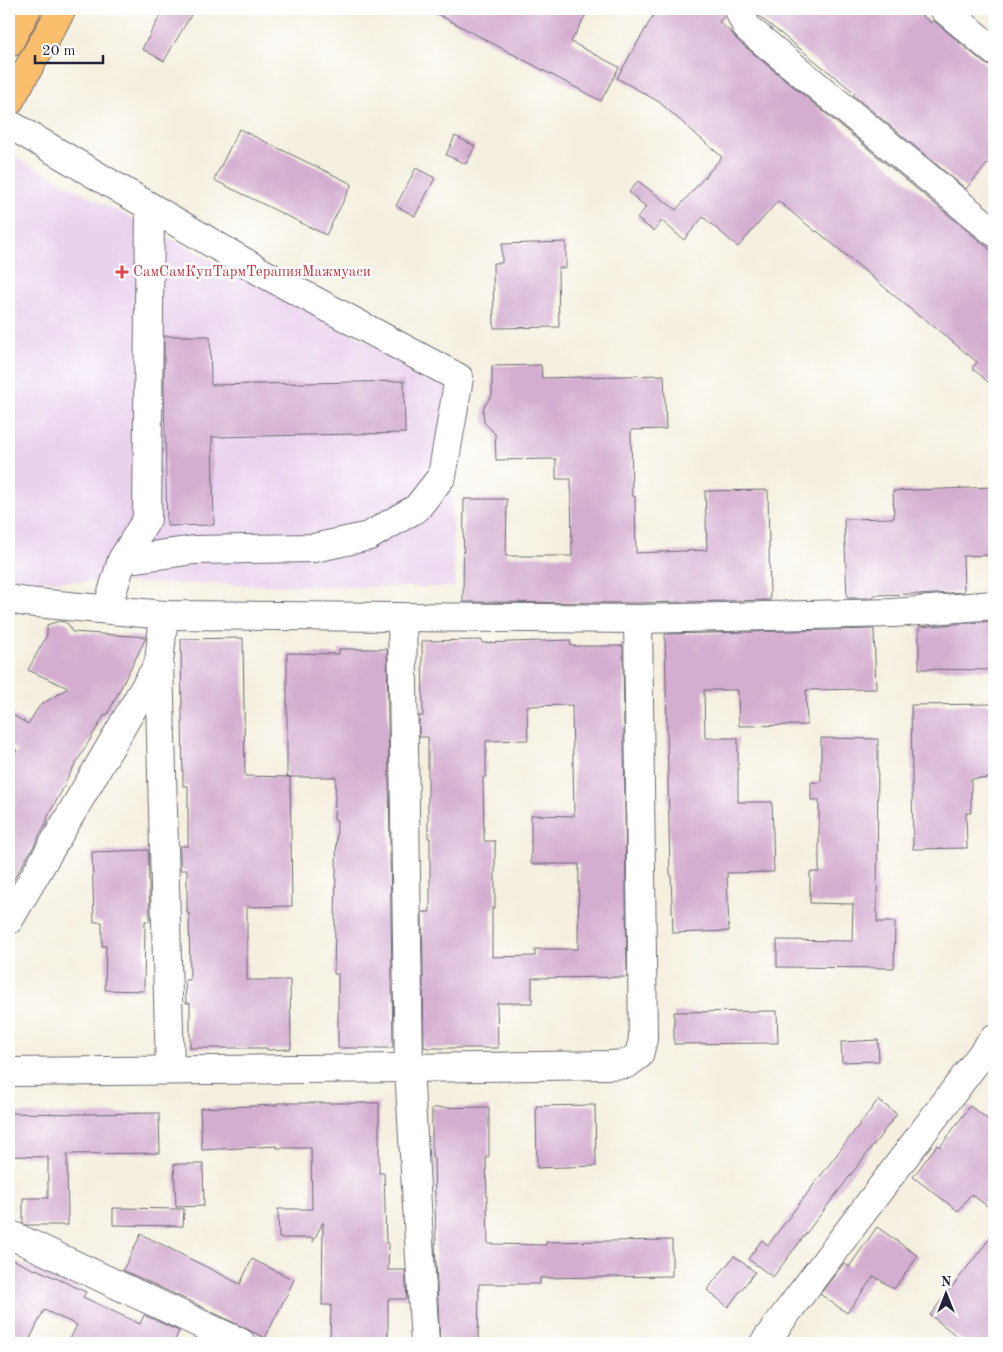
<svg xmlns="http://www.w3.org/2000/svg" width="1003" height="1352" font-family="'Old Standard TT',serif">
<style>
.built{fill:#e9d2ed}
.building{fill:#d4aed0;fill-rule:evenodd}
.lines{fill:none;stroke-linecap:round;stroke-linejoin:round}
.minor-casing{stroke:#6c6a74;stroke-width:30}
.primary-casing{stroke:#6c6a74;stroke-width:30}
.minor{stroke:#fff;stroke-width:28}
.primary{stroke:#fabe6d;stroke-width:28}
.health-dot{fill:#e0444e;stroke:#fff;stroke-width:2}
.labels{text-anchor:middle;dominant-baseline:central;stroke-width:5;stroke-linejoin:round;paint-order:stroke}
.health-label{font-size:15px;fill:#be3a42;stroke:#fff;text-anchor:start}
</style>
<rect width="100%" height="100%" fill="#fff"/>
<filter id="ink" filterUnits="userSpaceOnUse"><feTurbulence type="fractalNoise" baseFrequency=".02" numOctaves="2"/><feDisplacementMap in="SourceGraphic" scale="10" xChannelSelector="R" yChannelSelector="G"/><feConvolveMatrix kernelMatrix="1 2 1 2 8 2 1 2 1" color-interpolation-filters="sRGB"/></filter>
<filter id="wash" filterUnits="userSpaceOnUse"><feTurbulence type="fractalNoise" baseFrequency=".0096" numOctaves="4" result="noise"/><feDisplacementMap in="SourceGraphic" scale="20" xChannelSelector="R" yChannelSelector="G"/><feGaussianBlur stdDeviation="1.12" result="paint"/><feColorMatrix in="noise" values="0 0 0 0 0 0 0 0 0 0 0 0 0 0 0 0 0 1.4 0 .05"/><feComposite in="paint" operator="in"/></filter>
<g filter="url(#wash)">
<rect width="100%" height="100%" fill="#f4efde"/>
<path class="built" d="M 12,156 L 446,383 L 455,587 L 357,587 L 9,580 L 9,162 Z"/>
<g id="blocks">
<g class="building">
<path d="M 164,9 L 180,9 L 191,15 L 164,61 L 142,49 Z"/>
<path d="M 428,9 L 589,9 L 571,42 L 619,67 L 601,101 Z"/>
<path d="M 657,9 L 724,9 L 725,15 L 719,22 L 733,34 L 737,40 L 994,253 L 994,387 L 972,368 L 977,362 L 921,316 L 920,317 L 817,231 L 816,232 L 778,201 L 738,247 L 703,217 L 684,240 L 662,221 L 654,231 L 637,219 L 646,207 L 629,192 L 638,181 L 676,210 L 722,157 L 659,102 L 617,78 Z"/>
<path d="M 755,9 L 914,9 L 931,23 L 933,20 L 984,63 L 994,68 L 994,156 L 966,189 L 853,95 L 855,93 L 759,16 Z"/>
<path d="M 239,129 L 352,184 L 326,235 L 214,180 Z"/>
<path d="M 455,136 L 475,146 L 466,164 L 446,155 Z"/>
<path d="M 416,168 L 435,178 L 415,216 L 396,206 Z"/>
<path d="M 566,242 L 566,268 L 558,268 L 559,327 L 494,328 L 493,263 L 502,263 L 502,244 Z"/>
<path d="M 164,336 L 210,336 L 211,385 L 404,381 L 405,433 L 212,437 L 214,525 L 167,526 L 164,387 Z"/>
<path d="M 541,365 L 542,378 L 664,375 L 666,429 L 631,430 L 632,496 L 635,496 L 636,553 L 707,550 L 705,491 L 768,490 L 770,600 L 638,603 L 463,602 L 464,499 L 507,499 L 506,556 L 572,556 L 571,479 L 556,479 L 556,459 L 496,460 L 495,434 L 484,422 L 483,410 L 485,405 L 492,395 L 492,366 Z"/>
<path d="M 994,487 L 994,555 L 963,556 L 964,592 L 919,595 L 919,594 L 873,595 L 874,598 L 847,598 L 844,519 L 894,518 L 893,491 Z"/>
<path d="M 59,621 L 65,622 L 69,625 L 72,632 L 146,637 L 146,638 L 107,715 L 105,714 L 65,782 L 66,783 L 47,818 L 48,819 L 35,844 L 9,887 L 9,766 L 17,750 L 9,745 L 9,713 L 28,724 L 38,708 L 42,704 L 68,688 L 28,670 L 47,635 L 47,625 Z"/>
<path d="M 994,621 L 994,670 L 919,669 L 919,627 Z"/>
<path d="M 874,629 L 876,689 L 806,690 L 807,725 L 739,726 L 738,690 L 704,690 L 705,738 L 738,738 L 738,802 L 772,802 L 774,872 L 727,873 L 729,931 L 673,933 L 671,874 L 670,874 L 665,634 Z"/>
<path d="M 243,638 L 245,776 L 290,777 L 291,834 L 292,906 L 247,907 L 247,980 L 290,980 L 291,1049 L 267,1050 L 267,1048 L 190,1048 L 190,1003 L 186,1003 L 185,980 L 190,980 L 189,913 L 187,913 L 187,870 L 180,870 L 180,846 L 188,846 L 188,786 L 183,786 L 181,639 Z"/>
<path d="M 482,640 L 482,643 L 570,640 L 571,646 L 623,646 L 627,977 L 532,978 L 532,1003 L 497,1003 L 498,1048 L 428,1048 L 424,1047 L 422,912 L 430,912 L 430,838 L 428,838 L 428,737 L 419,737 L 419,716 L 423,716 L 422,641 ZM 572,705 L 574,816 L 531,815 L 531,864 L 579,864 L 578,949 L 535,949 L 535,956 L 492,957 L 492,908 L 495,908 L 495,841 L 484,841 L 483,777 L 486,777 L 486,741 L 528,740 L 527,706 Z"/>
<path d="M 339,649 L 387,649 L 393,1048 L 338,1048 L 338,974 L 334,974 L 337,820 L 334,820 L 336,777 L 287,777 L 287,653 L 339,654 Z"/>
<path d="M 994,704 L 994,778 L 971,779 L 971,813 L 966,813 L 967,848 L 913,849 L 911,705 Z"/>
<path d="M 821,738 L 878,739 L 877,922 L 895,922 L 894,968 L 777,967 L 777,940 L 852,941 L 853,904 L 810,903 L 810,872 L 819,872 L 819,800 L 811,800 L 811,782 L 821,782 Z"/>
<path d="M 148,850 L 150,921 L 145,921 L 144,991 L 105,990 L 106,946 L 102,946 L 102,922 L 94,922 L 92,852 Z"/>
<path d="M 777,1011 L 778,1043 L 674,1044 L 674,1012 Z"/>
<path d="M 878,1040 L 879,1061 L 842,1062 L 841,1042 Z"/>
<path d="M 878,1100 L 897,1114 L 773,1277 L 748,1259 L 762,1240 L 768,1245 Z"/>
<path d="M 277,1103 L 379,1103 L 379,1173 L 384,1173 L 386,1243 L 389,1243 L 388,1270 L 405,1270 L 407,1299 L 388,1299 L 388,1343 L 330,1343 L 331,1305 L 322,1305 L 323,1222 L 313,1242 L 313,1238 L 279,1238 L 278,1209 L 312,1209 L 311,1148 L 277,1148 L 277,1146 L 202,1150 L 200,1108 L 277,1105 Z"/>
<path d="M 595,1105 L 596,1166 L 537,1168 L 536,1106 Z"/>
<path d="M 970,1106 L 994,1124 L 994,1211 L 971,1194 L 958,1211 L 913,1177 L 937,1145 L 940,1147 Z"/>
<path d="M 489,1107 L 489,1157 L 486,1157 L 488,1244 L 546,1245 L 546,1242 L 672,1240 L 672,1276 L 540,1278 L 540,1284 L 479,1284 L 478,1343 L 440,1343 L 435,1243 L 436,1244 L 434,1158 L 432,1158 L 432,1108 Z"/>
<path d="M 9,1113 L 82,1114 L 159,1113 L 160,1153 L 67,1154 L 68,1225 L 26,1225 L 23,1223 L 23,1198 L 48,1198 L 48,1157 L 9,1156 Z"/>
<path d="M 174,1164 L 203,1164 L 204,1206 L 176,1207 Z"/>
<path d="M 113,1208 L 184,1209 L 183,1226 L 113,1225 Z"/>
<path d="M 877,1227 L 918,1256 L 894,1289 L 874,1276 L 847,1313 L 820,1294 L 844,1263 L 849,1267 Z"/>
<path d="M 994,1233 L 994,1336 L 988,1343 L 966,1343 L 930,1315 Z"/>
<path d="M 141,1234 L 240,1284 L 252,1259 L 294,1280 L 265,1338 L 194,1303 L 123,1270 Z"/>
<path d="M 734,1256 L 755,1272 L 728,1307 L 707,1290 Z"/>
<path d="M 9,1258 L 35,1270 L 36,1269 L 86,1292 L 83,1297 L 140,1324 L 144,1315 L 179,1331 L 175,1340 L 181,1343 L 68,1343 L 77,1325 L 44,1310 L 28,1343 L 9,1343 Z"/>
</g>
</g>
</g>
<g filter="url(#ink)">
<use href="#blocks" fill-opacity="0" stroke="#6c6a74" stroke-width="1"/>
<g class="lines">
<g class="minor-casing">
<g id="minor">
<path d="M 739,9 L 741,15 L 747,28 L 994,232"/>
<path d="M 944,9 L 994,51"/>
<path d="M 9,124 L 263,273 L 459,378 L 442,476 L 417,508 L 369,536 L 314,548 L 194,550 L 122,560"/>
<path d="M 9,599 L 26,602 L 164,615 L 638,619 L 893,613 L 994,605"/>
<path d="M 107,609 L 122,560 L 147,519 L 150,207"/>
<path d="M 402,618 L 409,1068 L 425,1343"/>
<path d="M 159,663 L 170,1070"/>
<path d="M 9,920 L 159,663 L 164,615"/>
<path d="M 9,1072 L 409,1068 L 609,1065 L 627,1064 L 639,1055 L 643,1039 L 638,619"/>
<path d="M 9,1234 L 241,1343"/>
<path d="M 764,1343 L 994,1038"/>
</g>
</g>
<g class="primary-casing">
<g id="primary">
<path d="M 9,43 L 27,9"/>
<path d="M 9,102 L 62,9"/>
</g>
</g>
<use href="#minor" class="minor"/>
<use href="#primary" class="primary"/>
</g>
</g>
<path class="health-dot" d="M119.5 264.5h5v5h5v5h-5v5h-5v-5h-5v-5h5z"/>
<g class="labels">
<g class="health-label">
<text x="133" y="272">СамСамКупТармТерапияМажмуаси</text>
</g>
</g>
<rect width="1003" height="1352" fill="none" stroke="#fff" stroke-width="30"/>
<g transform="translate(946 1294)" stroke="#ffffff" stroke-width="4" paint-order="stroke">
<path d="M0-4L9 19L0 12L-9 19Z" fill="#22223b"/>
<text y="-8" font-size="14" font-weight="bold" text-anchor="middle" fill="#22223b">N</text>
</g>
<path d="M35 55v8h68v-8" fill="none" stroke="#22223b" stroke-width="2.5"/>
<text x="42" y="55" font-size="15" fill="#22223b" stroke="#ffffff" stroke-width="4" paint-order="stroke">20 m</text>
</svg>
